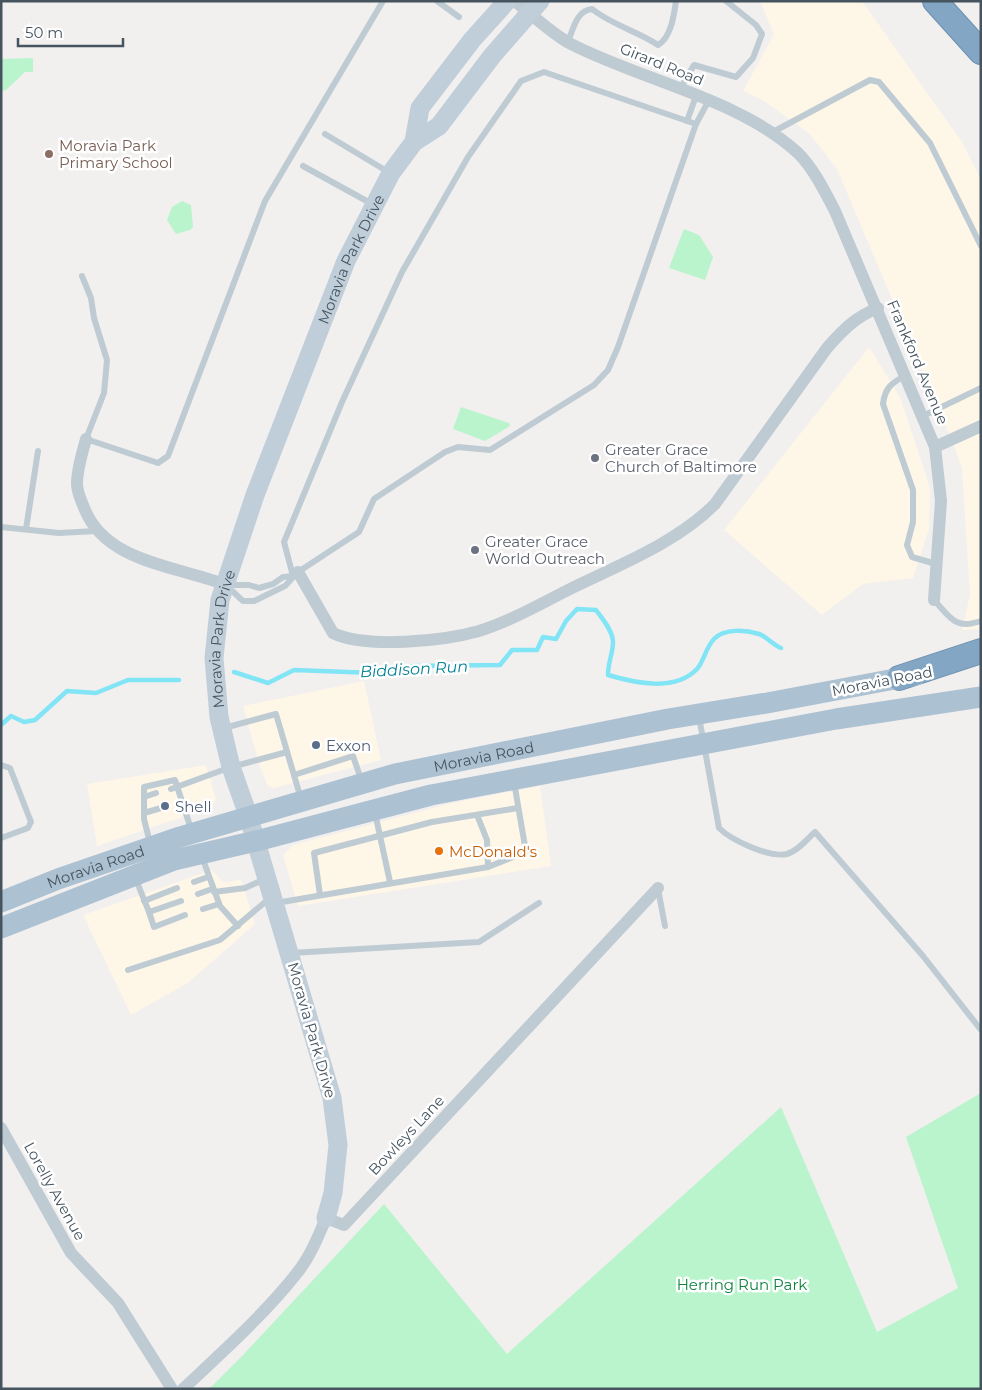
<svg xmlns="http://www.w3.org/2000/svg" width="982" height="1390" font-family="Montserrat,sans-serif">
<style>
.commercial{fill:#fef6e7}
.green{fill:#b9f4cc}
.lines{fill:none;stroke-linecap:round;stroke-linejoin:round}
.stream{stroke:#81e5f5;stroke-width:4.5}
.highway-casing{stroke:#6d91af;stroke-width:26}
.lane{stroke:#becbd3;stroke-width:6}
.street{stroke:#becbd3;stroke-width:12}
.secondary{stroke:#c0ceda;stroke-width:19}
.primary{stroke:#acc1d1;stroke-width:21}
.highway{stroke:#82a6c3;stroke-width:24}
.education-dot{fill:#8d6e63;stroke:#fff;stroke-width:2}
.worship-dot{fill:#6b7280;stroke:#fff;stroke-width:2}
.service-dot{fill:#5c6f8a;stroke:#fff;stroke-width:2}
.food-dot{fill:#e8710a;stroke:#fff;stroke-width:2}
.labels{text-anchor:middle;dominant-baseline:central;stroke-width:5;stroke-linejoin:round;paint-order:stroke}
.street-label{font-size:15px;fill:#45545f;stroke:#fff}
.education-label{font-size:15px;fill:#785e54;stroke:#fff;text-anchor:start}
.worship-label{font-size:15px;fill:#5b616d;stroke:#fff;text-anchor:start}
.service-label{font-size:15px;fill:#4e5e75;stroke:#fff;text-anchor:start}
.food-label{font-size:15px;fill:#c56008;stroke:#fff;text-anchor:start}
.park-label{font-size:15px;fill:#0d8340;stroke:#fff}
.water-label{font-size:16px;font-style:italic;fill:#038196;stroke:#fff}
</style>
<rect width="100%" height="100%" fill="#f2efef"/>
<g class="commercial">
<path d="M 760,1 L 862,1 L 962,142 L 981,180 L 981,629 L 962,630 L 970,595 L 962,469 L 955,448 L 837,169 L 809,133 L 764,101 L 743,91 L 774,34 Z"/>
<path d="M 869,347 L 900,397 L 930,488 L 929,529 L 913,578 L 863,584 L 822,615 L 724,530 Z"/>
<path d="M 364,681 L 381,760 L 274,788 L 268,786 L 260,767 L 243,706 Z"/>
<path d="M 206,765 L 216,799 L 212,807 L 97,846 L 87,784 Z"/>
<path d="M 540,786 L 551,866 L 298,906 L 283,855 L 293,845 L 452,803 Z"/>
<path d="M 212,870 L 222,881 L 229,882 L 241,879 L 255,924 L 188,983 L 131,1015 L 83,915 Z"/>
</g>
<g class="green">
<path d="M 33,58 L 33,72 L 25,72 L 6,90 L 1,91 L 1,59 Z"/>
<path d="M 182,201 L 191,205 L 193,227 L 190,230 L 176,234 L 167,220 L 172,207 Z"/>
<path d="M 684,229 L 699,235 L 713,257 L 705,280 L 669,268 Z"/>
<path d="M 461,407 L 509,423 L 510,426 L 485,441 L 453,429 Z"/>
<path d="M 981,1093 L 981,1389 L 209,1389 L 243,1355 L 384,1204 L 507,1354 L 781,1107 L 877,1332 L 958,1288 L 906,1137 Z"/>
</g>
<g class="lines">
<g class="stream">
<path d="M 234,672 L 268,683 L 294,670 L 374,673 L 414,666 L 500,665 L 512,650 L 537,650 L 543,637 L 556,639 L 566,621 L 577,609 L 596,610 C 602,618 613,631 613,642 C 613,654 608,661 608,675 C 635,683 675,692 697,669 C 704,661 706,647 714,639 C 724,628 746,630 759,634 C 766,636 773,645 781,648"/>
<path d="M 1,725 L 11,716 L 24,722 L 35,720 L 67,691 L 96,693 L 128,680 L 179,680"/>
</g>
<g class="highway-casing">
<g id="highway">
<path d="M 935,1 L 981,52"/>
<path d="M 899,678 L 981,651"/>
</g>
</g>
<g class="lane">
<path d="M 437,1 L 459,17"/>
<path d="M 568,42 C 573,29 577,10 592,9 C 612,25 637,31 658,45 C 671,38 674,15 676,1"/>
<path d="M 680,89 L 694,65 L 736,77 L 753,58 L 762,34 L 756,25 L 726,1"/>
<path d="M 687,121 L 696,96"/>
<path d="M 771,133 L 870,80 L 879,82 L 930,143 L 981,246"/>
<path d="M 325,134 L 390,173"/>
<path d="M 303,166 L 374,205"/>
<path d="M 82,276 L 91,298 L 94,318 L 107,360 L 104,393 L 86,439 L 158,463 L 168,456 L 265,201 L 383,1"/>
<path d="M 906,375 C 892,383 885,387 883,404 L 913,490 L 913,522 L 907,545 L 912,557 L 936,564"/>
<path d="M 923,416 L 981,388"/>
<path d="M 1,527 L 59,533 L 96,531"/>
<path d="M 26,529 L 38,451"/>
<path d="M 293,576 L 284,542 L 342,402 L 402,272 L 468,157 L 521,81 L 544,72 L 696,124"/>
<path d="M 228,585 L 249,585 L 259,588 L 273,584 L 283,577 L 293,576"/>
<path d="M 228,587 L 243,601 L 254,601 L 285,586 L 298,572 L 359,532 L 374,499 L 445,452 L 458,447 L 490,450 L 594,385 L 608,370 L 618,347 L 696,124 L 709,100"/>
<path d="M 934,600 C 951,618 955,630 981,621"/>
<path d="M 699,717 L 719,828 C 731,840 769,858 787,854 C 798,851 807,839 815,832 L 923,956 L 981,1030"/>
<path d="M 224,728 L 276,714 L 301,799"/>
<path d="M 1,765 L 10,768 L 31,822 L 28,828 L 1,838"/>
<path d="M 294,775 L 353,756 L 362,782"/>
<path d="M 171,789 L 231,767 L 287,752"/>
<path d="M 144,797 L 156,793"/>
<path d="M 144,813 L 161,808"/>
<path d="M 375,813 L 390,882"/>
<path d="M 477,815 L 487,840 L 488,867"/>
<path d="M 150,843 L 144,819 L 144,787 L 175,780 L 192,832"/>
<path d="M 202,857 L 220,906 L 238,926"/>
<path d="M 135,877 L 149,912 L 181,901"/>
<path d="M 194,882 L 208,877"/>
<path d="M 658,889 L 665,926"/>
<path d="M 214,892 L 245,888 L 265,879"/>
<path d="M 198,894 L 212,889"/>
<path d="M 320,895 L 314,853 L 432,822 L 518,808"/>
<path d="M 144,901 L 177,888"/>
<path d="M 276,903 L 488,867 L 526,852 L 514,782"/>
<path d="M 203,909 L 219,904"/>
<path d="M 149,912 L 154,927 L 185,915"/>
<path d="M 291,953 L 479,942 L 539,903"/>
<path d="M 128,970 L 220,940 L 270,898"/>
</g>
<g class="street">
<path d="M 515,1 C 532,15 550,32 569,43 C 640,80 740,99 798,153 C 814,169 825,192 835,211 L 935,447 L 941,501 L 934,600"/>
<path d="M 86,439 C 82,454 77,469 77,484 C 77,493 82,502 85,510 C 107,563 178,566 226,585"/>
<path d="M 935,447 L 981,426"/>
<path d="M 298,572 L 333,633 C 366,649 444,641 479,631 C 511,621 542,603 572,588 C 621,564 676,543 715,504 L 827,348 C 843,330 855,317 878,308"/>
<path d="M 1,1128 L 71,1253 L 118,1303 L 172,1389"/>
<path d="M 183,1389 C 222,1352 264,1315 297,1273 C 310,1257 318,1237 326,1218 L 344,1225 L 658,888"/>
</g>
<g class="secondary">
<path d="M 414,142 L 420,108 L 472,40 L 507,1"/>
<path id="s1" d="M 326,1218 L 333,1193 L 338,1145 L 332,1098 L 248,815 L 231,767 L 219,717 L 214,658 L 220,600 L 255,495 L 346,261 L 391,173 L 414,142 L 439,126 L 492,56 L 540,1"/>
</g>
<g class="primary">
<path id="s2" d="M 1,902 L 58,879 L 180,837 L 395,774 L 668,719 L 767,703 L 916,675"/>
<path d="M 1,928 L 174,860 L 256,841 L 431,795 L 836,719 L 981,697"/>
</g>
<use href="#highway" class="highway"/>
</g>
<circle class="education-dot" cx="49" cy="154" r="5"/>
<g class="worship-dot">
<circle cx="595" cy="458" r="5"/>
<circle cx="475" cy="550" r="5"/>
</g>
<g class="service-dot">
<circle cx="316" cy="745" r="5"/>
<circle cx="165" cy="806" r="5"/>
</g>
<circle class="food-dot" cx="439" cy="851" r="5"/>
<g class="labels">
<g class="street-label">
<text transform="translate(662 64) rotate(22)">Girard Road</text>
<text stroke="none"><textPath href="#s1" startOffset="1002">Moravia Park Drive</textPath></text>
<text transform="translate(918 362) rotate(67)">Frankford Avenue</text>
<text stroke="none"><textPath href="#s1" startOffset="598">Moravia Park Drive</textPath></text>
<text transform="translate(882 681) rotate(-11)">Moravia Road</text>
<text stroke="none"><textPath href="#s2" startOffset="505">Moravia Road</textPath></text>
<text stroke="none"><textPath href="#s2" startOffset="101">Moravia Road</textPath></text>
<text transform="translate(312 1030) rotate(74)">Moravia Park Drive</text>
<text transform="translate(406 1135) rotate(-47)">Bowleys Lane</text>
<text transform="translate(55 1191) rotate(61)">Lorelly Avenue</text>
</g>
<g class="education-label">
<text x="59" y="145">Moravia Park<tspan x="59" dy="17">Primary School</tspan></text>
</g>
<g class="worship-label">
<text x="605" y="449">Greater Grace<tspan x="605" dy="17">Church of Baltimore</tspan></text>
<text x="485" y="541">Greater Grace<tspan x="485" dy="17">World Outreach</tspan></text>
</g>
<g class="service-label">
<text x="326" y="745">Exxon</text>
<text x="175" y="806">Shell</text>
</g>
<g class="food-label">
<text x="449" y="851">McDonald's</text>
</g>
<g class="park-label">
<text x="742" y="1284">Herring Run Park</text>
</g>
<g class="water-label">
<text transform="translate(414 669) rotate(-3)">Biddison Run</text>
</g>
</g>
<rect width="982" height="1390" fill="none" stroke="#45545f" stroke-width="5"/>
<path d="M18 38v8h105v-8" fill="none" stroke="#45545f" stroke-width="2.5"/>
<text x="25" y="38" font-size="15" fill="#45545f" stroke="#ffffff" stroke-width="4" paint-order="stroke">50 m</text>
</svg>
